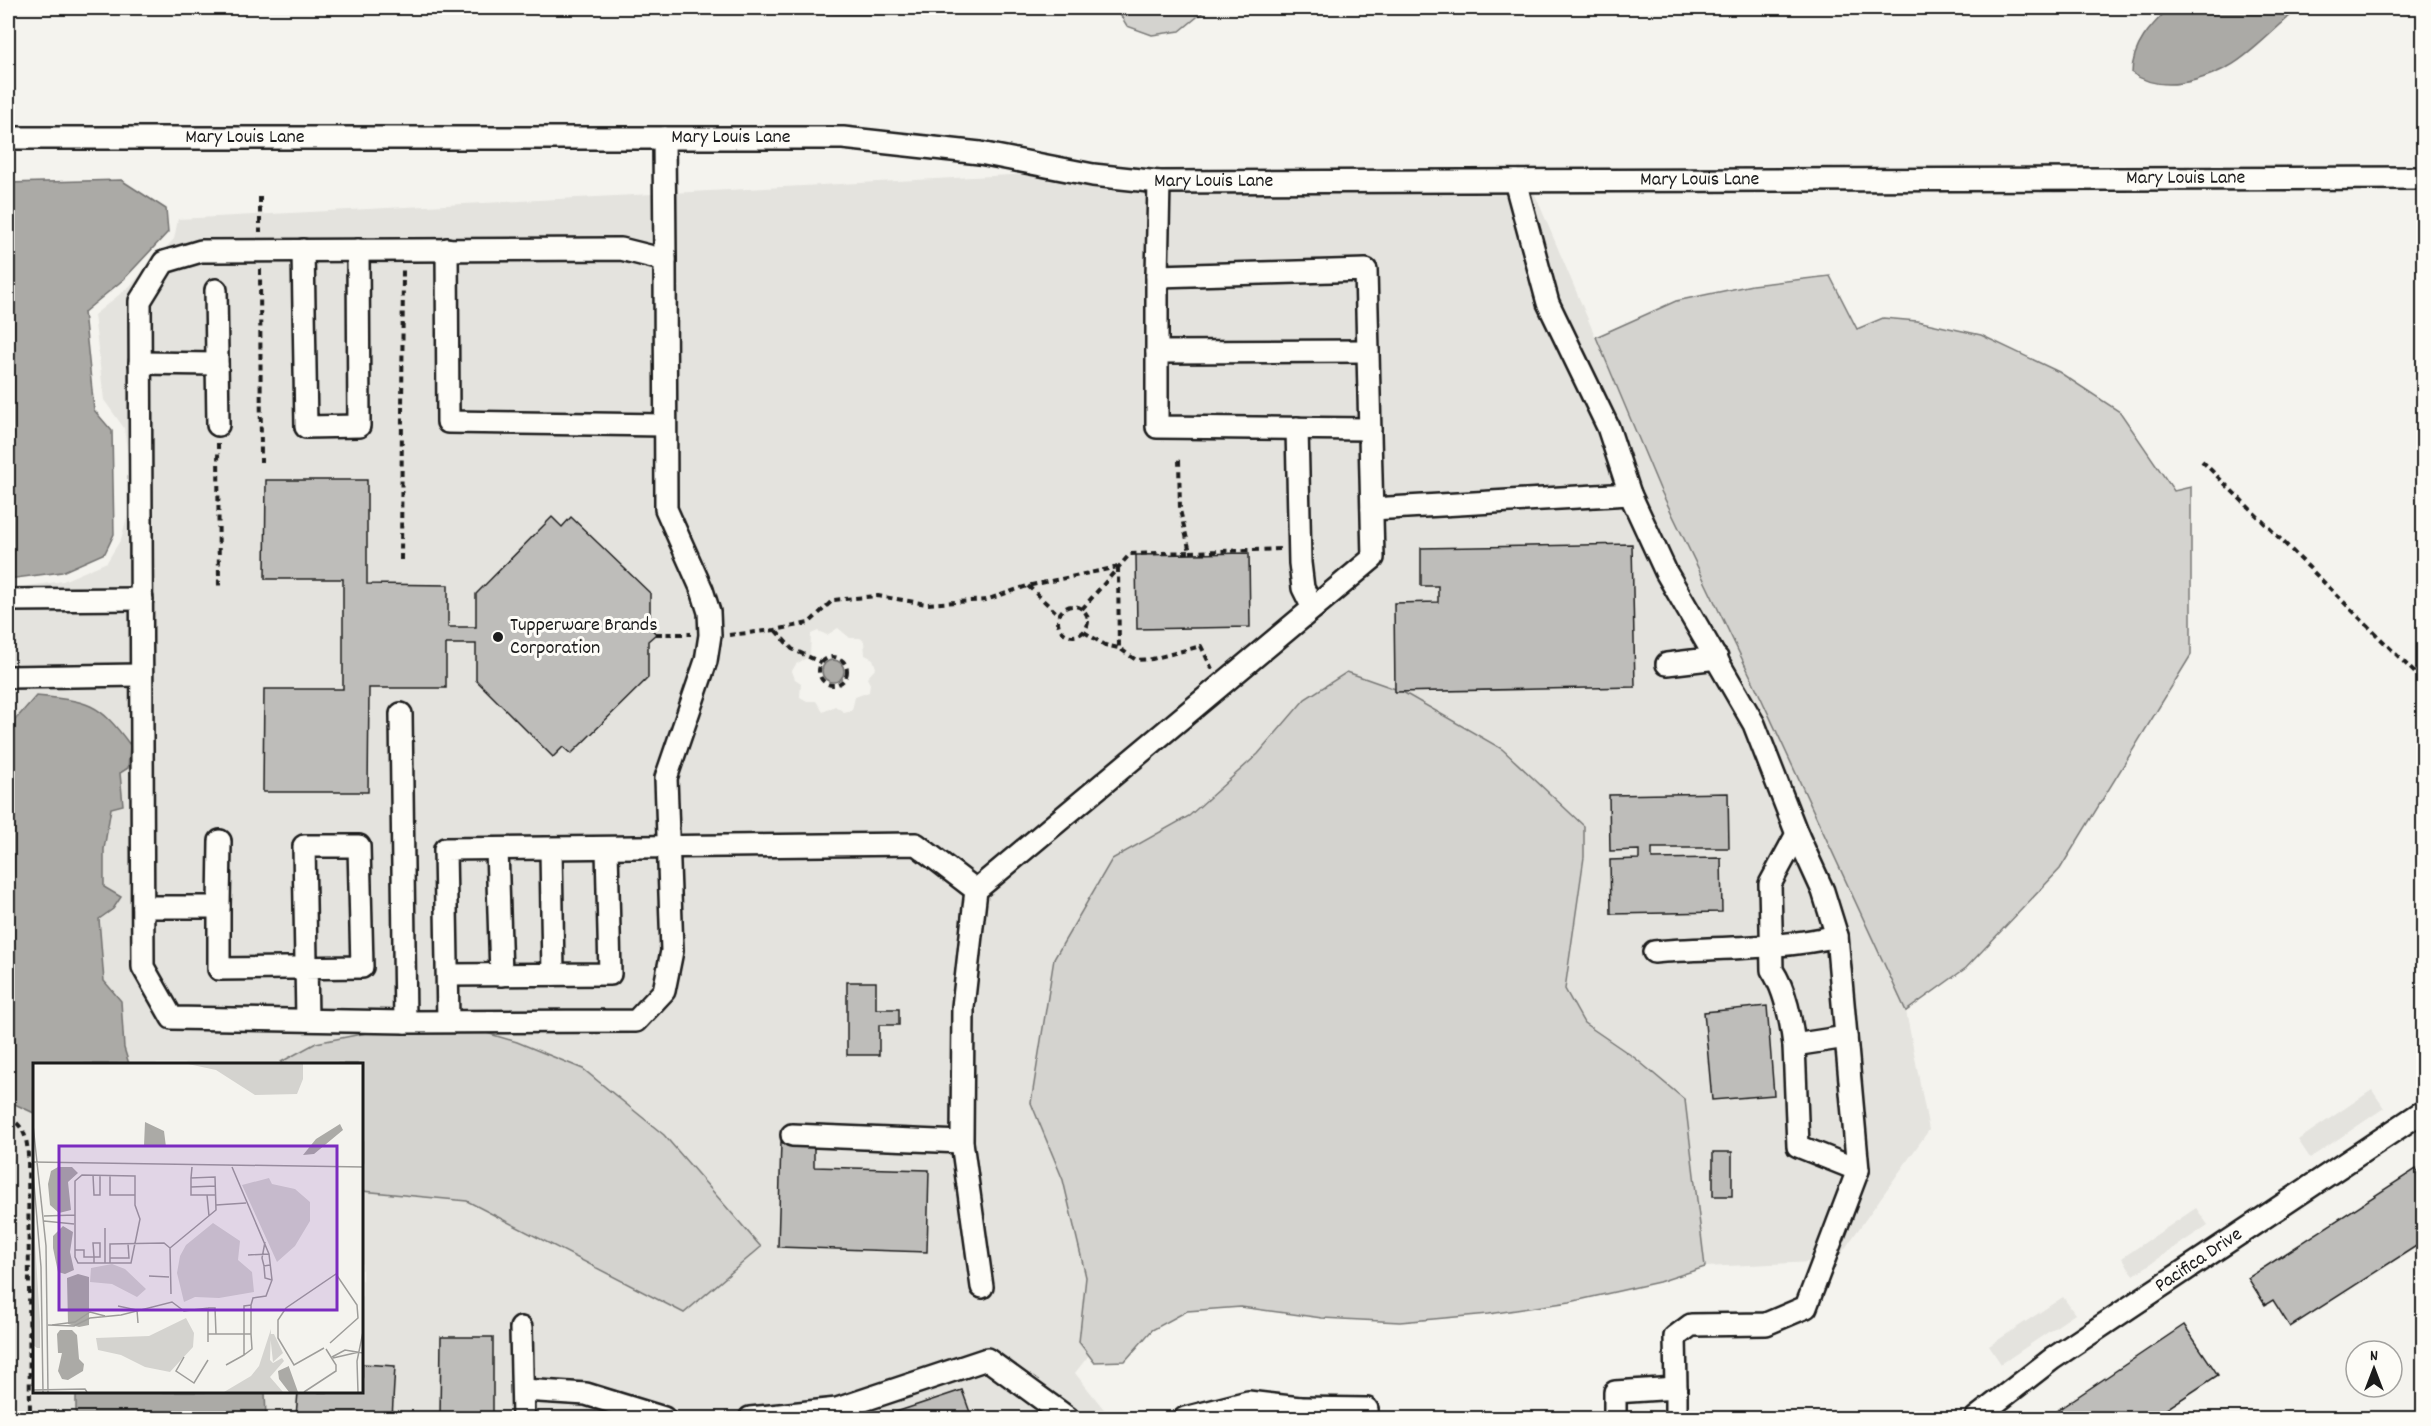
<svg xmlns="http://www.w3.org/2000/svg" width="2431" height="1426" font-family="Dekko,sans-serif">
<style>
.built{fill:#e4e3de;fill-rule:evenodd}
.green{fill:#d4d3cf;stroke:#787876;stroke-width:1.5}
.water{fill:#abaaa6;stroke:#72716f;stroke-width:1.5}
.building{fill:#bebdba;stroke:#1c1c1c;stroke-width:1.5}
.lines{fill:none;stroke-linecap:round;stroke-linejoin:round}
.minor-casing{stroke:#1c1c1c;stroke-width:26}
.path{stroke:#1c1c1c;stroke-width:4;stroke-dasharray:6 4.5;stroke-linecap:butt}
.minor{stroke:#fdfcf7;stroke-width:21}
.poi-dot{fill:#1c1c1c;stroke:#fdfcf7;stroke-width:2}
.labels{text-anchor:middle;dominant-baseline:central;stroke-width:6;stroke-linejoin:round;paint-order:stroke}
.street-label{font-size:20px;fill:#1c1c1c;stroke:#fdfcf7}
.poi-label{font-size:20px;fill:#1c1c1c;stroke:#fdfcf7;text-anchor:start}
.inset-road{fill:none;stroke:#9e9d9a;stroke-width:1.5}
.view{fill:#7b2cbf;fill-opacity:0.15;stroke:#7b2cbf;stroke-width:3}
.inset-edge{fill:none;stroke:#1c1c1c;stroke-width:3}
</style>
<rect width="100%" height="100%" fill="#f4f3ee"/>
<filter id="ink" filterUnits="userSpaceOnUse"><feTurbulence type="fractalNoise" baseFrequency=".0167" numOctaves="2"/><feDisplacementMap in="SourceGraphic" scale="12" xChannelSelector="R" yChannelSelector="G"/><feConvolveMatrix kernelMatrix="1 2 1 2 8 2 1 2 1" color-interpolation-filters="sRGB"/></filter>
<g filter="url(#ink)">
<g class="built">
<path d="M 1032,174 L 1092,186 L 1160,193 L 1534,192 L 1660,489 L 1761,698 L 1906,1011 L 1929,1130 L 1836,1261 L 1705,1267 L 1685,1100 L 1635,1058 L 1584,1023 L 1565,989 L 1584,857 L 1584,826 L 1502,749 L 1401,691 L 1305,699 L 1258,754 L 1189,816 L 1112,859 L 1031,1103 L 1063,1180 L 1086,1277 L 1079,1342 L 1089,1355 L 1075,1373 L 1111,1418 L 266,1418 L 265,1392 L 362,1392 L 362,1191 L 467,1201 L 684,1312 L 583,1069 L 281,1062 L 281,1064 L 129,1064 L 124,1048 L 121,1001 L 104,981 L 99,919 L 113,909 L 104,887 L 104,849 L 111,807 L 123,805 L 120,773 L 36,696 L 8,728 L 8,589 L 63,581 L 107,562 L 121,539 L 127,517 L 129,465 L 124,428 L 104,400 L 94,315 L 130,286 L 174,239 L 178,219 ZM 838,628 L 850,638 L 860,638 L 864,641 L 865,655 L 873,659 L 876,668 L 867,678 L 870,684 L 869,692 L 855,697 L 852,710 L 844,712 L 835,706 L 823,712 L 816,701 L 807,701 L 800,697 L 801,683 L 795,679 L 792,671 L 796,664 L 810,656 L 811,634 L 818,631 L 827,635 Z"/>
<path d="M 2372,1090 L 2384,1108 L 2310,1158 L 2298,1140 Z"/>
<path d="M 8,1101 L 34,1113 L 34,1392 L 76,1392 L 76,1418 L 8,1418 Z"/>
<path d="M 2196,1208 L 2208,1225 L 2134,1275 L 2122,1258 Z"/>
<path d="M 2063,1297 L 2075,1314 L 2001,1364 L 1989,1346 Z"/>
</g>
<g class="green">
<path d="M 1116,8 L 1208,8 L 1180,31 L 1152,35 L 1127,26 Z"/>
<path d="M 1830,276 L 1857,329 L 1883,318 L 1917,321 L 1981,335 L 2059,372 L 2120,412 L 2174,491 L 2191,487 L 2191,655 L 2060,869 L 1966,968 L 1906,1011 L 1761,698 L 1660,489 L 1596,337 L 1676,301 L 1752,285 Z"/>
<path d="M 1347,672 L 1401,691 L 1502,749 L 1584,826 L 1584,857 L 1565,989 L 1584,1023 L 1635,1058 L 1685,1100 L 1705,1267 L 1659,1282 L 1570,1302 L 1489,1314 L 1400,1322 L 1322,1318 L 1241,1307 L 1187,1311 L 1152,1330 L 1125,1361 L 1094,1362 L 1079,1342 L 1086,1277 L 1063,1180 L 1031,1103 L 1054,959 L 1112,859 L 1189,816 L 1258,754 L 1305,699 Z"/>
<path d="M 397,1027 L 466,1027 L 517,1042 L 583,1069 L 664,1135 L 761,1247 L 684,1313 L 467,1201 L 362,1191 L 362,1064 L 281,1064 L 281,1062 L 316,1043 Z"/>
</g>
<g class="water">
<path d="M 784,8 L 934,8 C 905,16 813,16 784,8 Z"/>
<path d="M 2169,8 L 2299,8 C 2281,23 2247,58 2228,67 C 2198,82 2161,94 2132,73 C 2132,45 2151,26 2169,8 Z"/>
<path d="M 121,180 L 166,209 L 168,232 L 124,279 L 84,312 L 94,410 L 112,431 L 114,534 L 105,553 L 62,572 L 8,579 L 8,183 Z"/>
<circle cx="833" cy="671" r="11"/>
<path d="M 36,696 C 88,701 99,702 130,745 L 128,768 L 120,773 L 123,805 L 111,808 L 104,849 L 104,887 L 121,897 L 113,909 L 99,919 L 104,981 L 121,1001 L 124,1048 L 129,1064 L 34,1064 L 34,1113 L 8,1101 L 8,728 Z"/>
<path d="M 76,1392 L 265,1392 L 266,1418 L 76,1418 Z"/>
</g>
<g class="building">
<path d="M 266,480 L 367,480 L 367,584 L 448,585 L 448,627 L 476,627 L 476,594 L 552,517 L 562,527 L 571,517 L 650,593 L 650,627 L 656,634 L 648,641 L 648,678 L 571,754 L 563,747 L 553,757 L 476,680 L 476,644 L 446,644 L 446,688 L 369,688 L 368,792 L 263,792 L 264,689 L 343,689 L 343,579 L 265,579 Z"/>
<path d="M 1632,544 L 1635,687 L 1395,692 L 1394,603 L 1438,602 L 1438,586 L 1421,586 L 1421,548 Z"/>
<path d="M 1249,553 L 1250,627 L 1137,629 L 1136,555 Z"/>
<path d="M 1728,793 L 1729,848 L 1652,848 L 1652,859 L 1721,858 L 1722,912 L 1611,914 L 1610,860 L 1639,859 L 1639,850 L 1610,851 L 1609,795 Z"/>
<path d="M 847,982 L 876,982 L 876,1009 L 899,1009 L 899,1025 L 879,1025 L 879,1055 L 847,1055 Z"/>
<path d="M 1767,1006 L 1774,1095 L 1712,1100 L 1704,1012 Z"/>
<path d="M 781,1142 L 814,1143 L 814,1167 L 929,1170 L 927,1252 L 778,1247 Z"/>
<rect x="1713" y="1152" width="19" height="44"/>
<path d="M 2416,1169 L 2424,1181 L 2424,1241 L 2290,1327 L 2273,1300 L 2265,1305 L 2248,1278 Z"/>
<path d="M 2184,1325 L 2218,1375 L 2153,1418 L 2046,1418 Z"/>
<path d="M 441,1337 L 493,1337 L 493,1418 L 440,1418 Z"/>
<path d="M 362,1364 L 395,1366 L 392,1418 L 296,1416 L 298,1392 L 362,1392 Z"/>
<path d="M 962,1390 L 972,1418 L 878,1418 Z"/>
</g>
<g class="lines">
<g class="minor-casing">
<g id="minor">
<path id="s1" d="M 8,138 L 843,138 L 980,153 L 1093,175 L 1159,182 L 2424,178"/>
<path d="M 664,138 L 665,260"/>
<path d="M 1515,181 L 1548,303 L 1608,427 L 1630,494 L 1666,572 L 1754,724 L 1797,834 L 1823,891 L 1837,936 L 1858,1170 L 1806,1307 L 1766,1324 L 1691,1325 L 1675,1337 L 1676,1388"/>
<path d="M 447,249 L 448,422 L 665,425"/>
<path d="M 621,249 L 665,260 L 666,509 L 702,590 L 709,612 L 710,635 L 706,661 L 666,778 L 672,951 L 664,991 L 636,1021 L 405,1022 L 172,1018 L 143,967 L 140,301 L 164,262 L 201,251 Z"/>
<path d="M 303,250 L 306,427 L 359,426 L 358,250"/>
<path d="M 1157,276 L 1157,427 L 1370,429"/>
<path d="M 216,290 L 218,425"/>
<path d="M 1157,352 L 1368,351"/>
<path d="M 140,363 L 217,364"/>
<path d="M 1297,428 L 1300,563 L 1303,588 L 1313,608"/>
<path d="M 1372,509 L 1630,494"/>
<path d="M 8,600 L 142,599"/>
<path d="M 1667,664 L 1717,658"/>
<path d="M 8,677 L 140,675"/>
<path d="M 401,714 L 405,1022"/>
<path d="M 1797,834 L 1770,884 L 1772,970 C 1786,991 1791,1020 1794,1045 L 1846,1037"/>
<path d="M 497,849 L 501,975"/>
<path d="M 551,849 L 553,974"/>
<path d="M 143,907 L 219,907 L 219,969 L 362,967 L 359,846 L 304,846 L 307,1020"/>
<path d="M 219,907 L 220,841"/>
<path d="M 1654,952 C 1715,947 1777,950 1837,936"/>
<path d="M 448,975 L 610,974 L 607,849"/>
<path d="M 448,1021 L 445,849 L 916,844 L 976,890"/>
<path d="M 1794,1045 L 1798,1146 L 1858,1170"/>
<path d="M 792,1135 L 962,1142"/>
<path d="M 982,1287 L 962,1142 L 963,1007 L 976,890 L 1373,558 L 1366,270 L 1157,276 L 1159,182"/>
<path d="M 521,1328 L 523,1418"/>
<path d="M 523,1390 L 586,1394 L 664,1418"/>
<path d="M 1300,1408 L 1367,1409 L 1367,1418"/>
<path d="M 750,1418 L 837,1409 L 987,1359 L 1068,1418"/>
<path d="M 1185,1418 L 1248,1402 L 1300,1408 L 1300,1418"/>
<path d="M 1615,1418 L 1615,1392 L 1676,1388 L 1676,1418"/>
<path id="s2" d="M 1976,1418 L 2052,1359 L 2419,1114 L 2424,1120"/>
</g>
</g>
<g class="path">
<path d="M 260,197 L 260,232"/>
<path d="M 260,269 L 261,462"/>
<path d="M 218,443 L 219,587"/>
<path d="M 2202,461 L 2424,682"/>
<path d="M 1190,552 L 1283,549"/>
<path d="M 401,560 L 403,268"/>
<path d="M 1118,567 L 1119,648"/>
<path d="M 1028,586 L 1059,615"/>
<circle cx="1073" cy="621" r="15"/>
<path d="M 1082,609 L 1130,554 L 1190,552 L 1180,510 L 1179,459"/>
<path d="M 776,631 L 792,649 L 822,663"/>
<path d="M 1084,632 L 1105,645 L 1119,648 L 1136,660 L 1152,659 L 1201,646 L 1212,669"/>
<path d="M 656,634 L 691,634"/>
<path d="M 729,635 L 775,630 L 809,623 L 833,600 L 878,596 L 927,604 L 986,600 L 1027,586 L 1118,567"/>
<circle cx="833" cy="671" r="14"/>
<path d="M 8,1117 C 24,1125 27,1138 28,1155 L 30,1418"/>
</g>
<use href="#minor" class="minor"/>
</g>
</g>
<circle class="poi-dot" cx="498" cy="637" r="6"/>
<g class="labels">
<g class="street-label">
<text stroke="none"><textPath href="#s1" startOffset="237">Mary Louis Lane</textPath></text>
<text stroke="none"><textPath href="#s1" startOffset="723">Mary Louis Lane</textPath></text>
<text stroke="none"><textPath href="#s1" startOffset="2181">Mary Louis Lane</textPath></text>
<text stroke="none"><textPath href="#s1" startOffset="1695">Mary Louis Lane</textPath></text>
<text stroke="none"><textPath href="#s1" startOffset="1209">Mary Louis Lane</textPath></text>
<text stroke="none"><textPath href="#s2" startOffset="273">Pacifica Drive</textPath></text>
</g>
<g class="poi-label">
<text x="510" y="626">Tupperware Brands<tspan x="510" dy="23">Corporation</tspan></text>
</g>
</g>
<g transform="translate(33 1063)">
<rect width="330" height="330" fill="#f4f3ee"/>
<path d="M 155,1 L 270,1 L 270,16 L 264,31 L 222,32 L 183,7 ZM 236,115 L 239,121 L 262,126 L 277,139 L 277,158 L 262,183 L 244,199 L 209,122 ZM 0,146 L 7,259 L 7,285 L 4,285 L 0,282 ZM 180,160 L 207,178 L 205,197 L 219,209 L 221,229 L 186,235 L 162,234 L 151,239 L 144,210 L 147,193 L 153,182 ZM 79,201 L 92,206 L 113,226 L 104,234 L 79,221 L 57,219 L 58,205 ZM 153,255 L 161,270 L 160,284 L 137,309 L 112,304 L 88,292 L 65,287 L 63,275 L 116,273 ZM 238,266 L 237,297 L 240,300 L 249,295 L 251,298 L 237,314 L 250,329 L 191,329 L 218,313 L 226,303 ZM 237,271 L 241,271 L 250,290 L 240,299 Z" fill="#d4d3cf"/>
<path d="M 112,59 L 131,68 L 133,84 L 111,83 ZM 307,61 L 310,67 L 281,91 L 270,92 L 283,76 ZM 25,104 L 39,104 L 45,110 L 35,119 L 38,147 L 26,150 L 17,142 L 15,121 L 18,108 ZM 30,163 L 40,169 L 37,189 L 41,207 L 32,211 L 25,209 L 20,185 L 20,173 ZM 45,211 L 56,214 L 56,262 L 46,264 L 35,261 L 34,215 ZM 27,267 L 39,267 L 44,272 L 46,296 L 51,301 L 50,308 L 35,317 L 29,316 L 25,308 L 29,290 L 25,290 L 24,271 ZM 256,303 L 256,304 L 265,329 L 256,329 L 246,316 L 245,308 Z" fill="#abaaa6"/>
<path class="inset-road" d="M 0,62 L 13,183 L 15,329M 0,99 L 330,104M 199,104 L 236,191 L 239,217 L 233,233 L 220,235 L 218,242M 0,109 L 8,204 L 10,329M 49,112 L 102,113 L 102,142 L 107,156 L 98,200 L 45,200 L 42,194 L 42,118 ZM 60,112 L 61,132 L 67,132 L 67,112M 77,112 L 77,132 L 102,132M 158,115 L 158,132 L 183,132M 158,124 L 183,123M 174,132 L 176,153M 183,142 L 213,140M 330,149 L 330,174M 11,153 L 42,152M 11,158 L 41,161M 72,165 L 72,200M 232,179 L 229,195 L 231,203 L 237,202M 42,187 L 51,187 L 51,194 L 67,194 L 67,180 L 60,180 L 61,194 L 61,200M 215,192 L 236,191M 77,195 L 96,195 L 95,181M 77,200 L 77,181 L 131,180 L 137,185M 231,203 L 232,215 L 239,217M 116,213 L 136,214M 138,231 L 137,185 L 183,147 L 182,114 L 158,115 L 159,104M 85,243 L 104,247 L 105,260M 175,245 L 182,245 L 183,271 L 175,271M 15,262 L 41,263 L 57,255 L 88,252 L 139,239 L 151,248 L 175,245 L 175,279M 19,262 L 42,259 L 57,249 L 72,253M 183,271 L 211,271 L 211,292 L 193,302M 291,285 L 261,302 L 245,275 L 245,257 L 253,245 L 303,211 L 324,242 L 325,255 L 297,280M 211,292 L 219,286 L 218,271 L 211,271 L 211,243 L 218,242 L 218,271M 151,294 L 143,308 L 161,320 L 175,297M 299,294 L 312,287 L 330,290M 300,295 L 326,289M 0,327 L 52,326 L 54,329M 271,329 L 303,308 L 303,302 L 293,286M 325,329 L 324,298 L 330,269"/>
<path class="view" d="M 26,83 L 304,83 L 304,247 L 26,247 Z"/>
<rect width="330" height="330" class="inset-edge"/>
</g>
<rect width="2431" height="1426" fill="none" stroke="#fdfcf7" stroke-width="30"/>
<rect x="15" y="15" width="2401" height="1396" fill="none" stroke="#1c1c1c" stroke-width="2" filter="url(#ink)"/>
<g transform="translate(2374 1369)"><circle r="28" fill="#fdfcf7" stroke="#a3a29f" stroke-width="1.5"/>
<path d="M0-4.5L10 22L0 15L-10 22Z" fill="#1c1c1c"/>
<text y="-9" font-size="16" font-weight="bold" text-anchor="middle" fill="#1c1c1c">N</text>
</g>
</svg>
